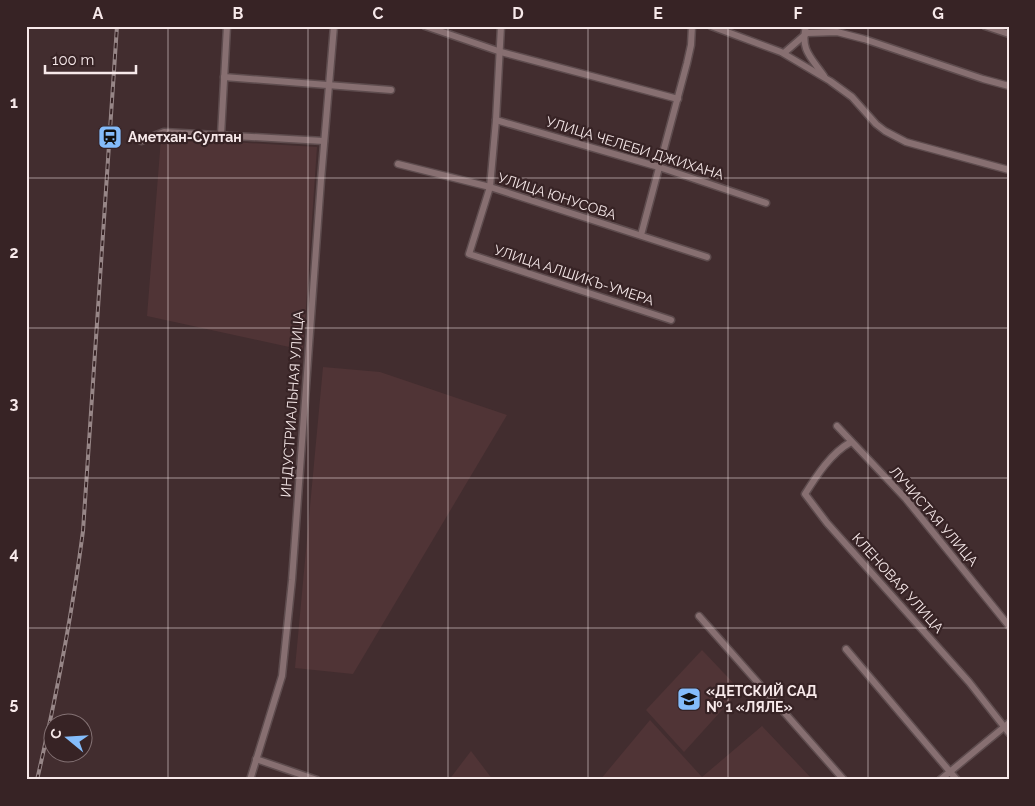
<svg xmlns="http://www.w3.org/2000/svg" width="1035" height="806" font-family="Raleway,sans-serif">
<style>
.built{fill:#503436}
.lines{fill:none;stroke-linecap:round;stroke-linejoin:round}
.minor-casing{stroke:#5e4c4e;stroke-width:9}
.minor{stroke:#876f71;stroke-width:6}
.rail-casing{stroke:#978687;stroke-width:4}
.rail{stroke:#372325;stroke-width:2;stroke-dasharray:5.5;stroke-linecap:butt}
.grid{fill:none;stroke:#f7e9ea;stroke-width:1;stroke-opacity:0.55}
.labels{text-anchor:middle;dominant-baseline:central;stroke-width:4.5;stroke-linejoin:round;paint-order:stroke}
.poi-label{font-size:14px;font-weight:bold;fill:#f7e9ea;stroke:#372325;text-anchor:start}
.street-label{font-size:14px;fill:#f7e9ea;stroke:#372325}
.neatline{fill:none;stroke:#f7e9ea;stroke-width:2}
.grid-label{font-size:16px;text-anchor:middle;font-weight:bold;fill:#f7e9ea}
</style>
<rect width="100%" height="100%" fill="#422d2f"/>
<g class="built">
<path d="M 161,138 L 317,147 L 303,350 L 147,316 Z"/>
<path d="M 323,367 L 380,372 L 507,415 L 353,674 L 295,668 Z"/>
<path d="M 702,650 L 740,690 L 684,752 L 646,710 Z"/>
<path d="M 650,720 L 702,777 L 762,726 L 813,780 L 600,780 Z"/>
<path d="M 471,751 L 493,780 L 449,780 Z"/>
</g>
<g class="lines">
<g class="minor-casing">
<g id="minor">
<path d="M 425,26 L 501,52 L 678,99"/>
<path d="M 501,26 L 496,120 L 490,187 L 469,254 L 671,320"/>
<path d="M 711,26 L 781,52 L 830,81 L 852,97 L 876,124 L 885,131 L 906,142 L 1009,170"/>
<path d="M 806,26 C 800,50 811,57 824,76"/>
<path d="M 985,26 L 1009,34"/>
<path d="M 784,53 L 807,33 L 837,32 L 864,39 L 983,79 L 1009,86"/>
<path d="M 224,77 L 391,90"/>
<path d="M 496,120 L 659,167 L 766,203"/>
<path d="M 221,135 L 227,26"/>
<path d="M 141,141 L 164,132 L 324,141"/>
<path d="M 398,164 L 490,187 L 707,257"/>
<path d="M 641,235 L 687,63 L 691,45 L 692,26"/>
<path d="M 837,426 L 906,499 L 1009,626"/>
<path d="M 851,442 C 831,453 817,475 805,494 L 827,523 L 969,682 L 1009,733"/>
<path d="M 699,616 L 844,780"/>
<path d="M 846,649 L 957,780"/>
<path d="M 256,759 L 317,780"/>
<path d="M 250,780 L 282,676 L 292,580 L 321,180 L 334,26"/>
<path d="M 940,780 L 1009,723"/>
</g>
</g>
<use href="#minor" class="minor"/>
<g class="rail-casing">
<path id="rail" d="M 37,780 C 56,698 72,615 83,531 L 117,26"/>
</g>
<use href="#rail" class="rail"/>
</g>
<path class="grid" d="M 168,26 L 168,780M 308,26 L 308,780M 448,26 L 448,780M 588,26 L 588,780M 728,26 L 728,780M 868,26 L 868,780M 26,178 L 1009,178M 26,328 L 1009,328M 26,478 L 1009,478M 26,628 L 1009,628"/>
<defs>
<g id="station-square" transform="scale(1.25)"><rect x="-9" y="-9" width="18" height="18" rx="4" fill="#84bcfb" stroke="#372325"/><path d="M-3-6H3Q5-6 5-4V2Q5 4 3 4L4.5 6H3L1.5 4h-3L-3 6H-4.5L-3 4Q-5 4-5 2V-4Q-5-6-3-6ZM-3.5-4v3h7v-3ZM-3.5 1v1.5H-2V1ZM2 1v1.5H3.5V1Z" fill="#111"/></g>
<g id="school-square" transform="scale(1.25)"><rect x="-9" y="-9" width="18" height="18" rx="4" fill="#84bcfb" stroke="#372325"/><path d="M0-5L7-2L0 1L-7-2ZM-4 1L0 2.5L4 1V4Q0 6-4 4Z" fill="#111"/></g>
</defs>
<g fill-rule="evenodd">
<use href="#station-square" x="110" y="137"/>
<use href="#school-square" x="689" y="699"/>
</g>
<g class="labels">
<g class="poi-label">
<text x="128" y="137">Аметхан-Султан</text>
<text x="706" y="691">«ДЕТСКИЙ САД<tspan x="706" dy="16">№ 1 «ЛЯЛЕ»</tspan></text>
</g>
<g class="street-label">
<text transform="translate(635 148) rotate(17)">УЛИЦА ЧЕЛЕБИ ДЖИХАНА</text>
<text transform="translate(557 196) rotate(18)">УЛИЦА ЮНУСОВА</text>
<text transform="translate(574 275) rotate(18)">УЛИЦА АЛШИКЪ-УМЕРА</text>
<text transform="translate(292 404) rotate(-86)">ИНДУСТРИАЛЬНАЯ УЛИЦА</text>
<text transform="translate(934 516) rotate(49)">ЛУЧИСТАЯ УЛИЦА</text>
<text transform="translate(898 583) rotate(48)">КЛЕНОВАЯ УЛИЦА</text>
</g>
</g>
<rect width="1035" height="806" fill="none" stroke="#372325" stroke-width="55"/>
<g transform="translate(68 738) rotate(288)"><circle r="24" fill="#372325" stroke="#847274"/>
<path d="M0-4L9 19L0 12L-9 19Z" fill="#84bcfb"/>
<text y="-8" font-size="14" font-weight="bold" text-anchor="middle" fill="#f7e9ea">С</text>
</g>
<path d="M45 65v8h91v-8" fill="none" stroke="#f7e9ea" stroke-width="2.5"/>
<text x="52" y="65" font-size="15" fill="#f7e9ea" stroke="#372325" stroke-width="4" paint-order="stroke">100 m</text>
<rect x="28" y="28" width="980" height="750" class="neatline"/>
<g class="grid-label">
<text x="98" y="19">A</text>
<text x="238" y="19">B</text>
<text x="378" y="19">C</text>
<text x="518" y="19">D</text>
<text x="658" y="19">E</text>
<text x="798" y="19">F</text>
<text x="938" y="19">G</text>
<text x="14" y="108">1</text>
<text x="14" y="258">2</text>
<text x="14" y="409">3</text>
<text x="14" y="559">4</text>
<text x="14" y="709">5</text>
</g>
</svg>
